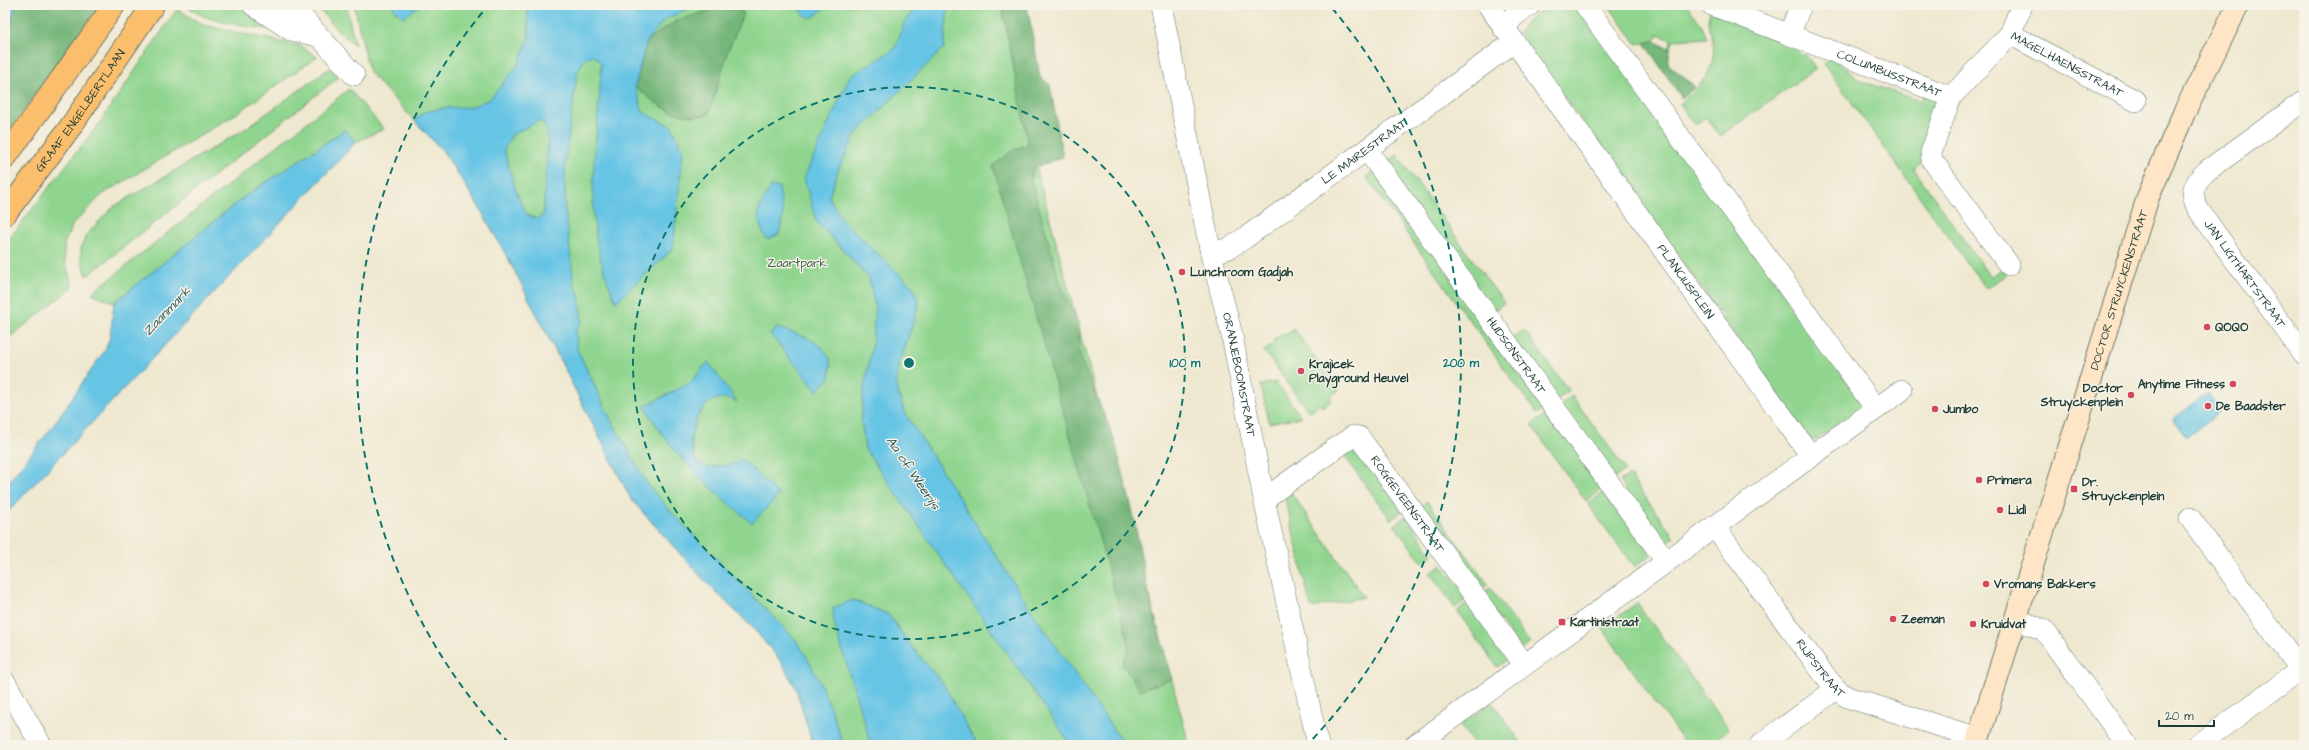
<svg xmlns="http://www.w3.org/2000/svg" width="2309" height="750" font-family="'Architects Daughter',sans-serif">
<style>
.green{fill:#90d58f;stroke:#588962}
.forest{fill:#74b67a;stroke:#4a7a57}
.water{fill:#66c4e5;stroke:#42808c;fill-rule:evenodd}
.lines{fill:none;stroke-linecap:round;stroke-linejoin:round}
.street-casing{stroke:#68796b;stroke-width:22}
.secondary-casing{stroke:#68796b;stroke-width:24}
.primary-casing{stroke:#68796b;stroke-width:24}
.street{stroke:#fff;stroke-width:21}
.secondary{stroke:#fde5c5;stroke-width:22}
.primary{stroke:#fabe6d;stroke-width:22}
.ring{fill:none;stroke:#0f766e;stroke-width:2;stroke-dasharray:7 5}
.poi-dot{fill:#d1495b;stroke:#f7f3e8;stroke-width:1.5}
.labels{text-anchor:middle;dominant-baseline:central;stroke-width:3;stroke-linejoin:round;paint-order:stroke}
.street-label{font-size:12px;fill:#1f3d34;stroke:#f7f3e8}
.park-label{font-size:12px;fill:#365b46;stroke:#f7f3e8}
.poi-label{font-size:12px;font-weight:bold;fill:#1f3d34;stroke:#f7f3e8;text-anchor:start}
.water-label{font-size:13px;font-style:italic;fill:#2d5857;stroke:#f7f3e8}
.centre{fill:#0f766e;stroke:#f7f3e8;stroke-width:2}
.ring-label{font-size:12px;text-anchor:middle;font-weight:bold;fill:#0f766e;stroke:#f7f3e8;stroke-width:3;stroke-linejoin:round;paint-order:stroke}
</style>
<rect width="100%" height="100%" fill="#f7f3e8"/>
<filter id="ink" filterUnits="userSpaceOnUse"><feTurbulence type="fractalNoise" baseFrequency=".025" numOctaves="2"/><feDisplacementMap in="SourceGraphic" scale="8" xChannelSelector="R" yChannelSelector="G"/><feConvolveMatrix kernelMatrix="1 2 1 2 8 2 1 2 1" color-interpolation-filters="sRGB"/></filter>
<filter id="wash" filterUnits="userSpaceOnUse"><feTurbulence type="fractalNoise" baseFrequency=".012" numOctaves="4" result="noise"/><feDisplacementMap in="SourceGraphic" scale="16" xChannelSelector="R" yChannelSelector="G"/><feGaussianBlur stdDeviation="0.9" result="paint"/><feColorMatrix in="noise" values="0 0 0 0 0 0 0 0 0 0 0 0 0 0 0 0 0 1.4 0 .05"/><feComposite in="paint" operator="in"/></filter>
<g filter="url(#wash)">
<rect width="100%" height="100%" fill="#efe8d0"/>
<g class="green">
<path d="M 185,5 L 240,5 L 282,31 C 250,26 211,26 185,5 Z"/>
<path d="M 316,5 L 346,5 L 355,45 L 336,29 Z"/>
<path d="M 354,5 L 1002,5 L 1024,121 L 1189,745 L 813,745 L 796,688 L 780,660 L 753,628 L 704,580 L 631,499 L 510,262 L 481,210 L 443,151 L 369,72 Z"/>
<path d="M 1549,5 L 1579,5 L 1862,403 L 1861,409 L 1816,440 L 1810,439 L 1519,34 L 1525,23 Z"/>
<path d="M 1608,5 L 1687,5 L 1701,24 L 1707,38 L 1675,40 L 1672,44 L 1670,50 L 1668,49 L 1672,41 L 1659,34 L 1655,41 L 1637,44 Z"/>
<path d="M 177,9 L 203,25 L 301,46 L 317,57 L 236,114 L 103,194 L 73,224 L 64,244 L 65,261 L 73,287 L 5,341 L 5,244 L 100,122 Z"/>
<path d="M 1710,11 L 1795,47 L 1802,56 L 1805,54 L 1816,69 L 1720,136 L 1706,117 L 1695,125 L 1680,104 C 1701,86 1719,67 1712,38 C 1709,25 1706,24 1710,11 Z"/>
<path d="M 1832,57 L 1861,81 L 1920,101 L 1924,92 L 1936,98 L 1940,106 L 1925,159 L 1914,169 L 1990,277 L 2005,267 L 2009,272 L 1986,289 L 1824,64 Z"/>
<path d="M 330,68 L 339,77 L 87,276 L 81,258 L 81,248 L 87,234 L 113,207 L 245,129 Z"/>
<path d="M 349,89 L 384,129 L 356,142 L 345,130 L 244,197 L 114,303 L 92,293 Z"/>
<path d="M 1397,155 L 1504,303 L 1491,313 L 1383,165 Z"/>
<path d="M 1376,170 L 1543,410 L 1537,414 L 1366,177 Z"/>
<path d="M 1294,329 L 1339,390 L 1329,397 L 1331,401 L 1322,407 L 1320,404 L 1309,412 L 1264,351 L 1275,343 L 1273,340 L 1282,333 L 1284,336 Z"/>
<path d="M 1524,330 L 1569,391 L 1555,401 L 1510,340 Z"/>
<path d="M 1276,382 L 1301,417 L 1269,423 L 1261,385 Z"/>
<path d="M 1572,396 L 1626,470 L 1612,480 L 1558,406 Z"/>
<path d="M 1549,412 L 1583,458 L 1580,461 L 1598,486 L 1601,484 L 1604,488 L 1586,501 L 1531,425 Z"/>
<path d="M 1356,446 L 1405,509 L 1391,520 L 1341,451 Z"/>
<path d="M 1629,475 L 1674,537 L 1661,548 L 1620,481 Z"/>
<path d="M 1287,487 L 1364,597 L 1311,608 L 1283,489 Z"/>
<path d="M 1606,491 L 1652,554 L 1634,567 L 1588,504 Z"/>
<path d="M 1427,501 L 1488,584 L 1479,591 L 1476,587 L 1481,584 L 1472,571 L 1467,574 L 1418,508 Z"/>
<path d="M 1406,516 L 1432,555 L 1422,562 L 1394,525 Z"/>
<path d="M 1441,565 L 1469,597 L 1455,608 L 1430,573 Z"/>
<path d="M 1490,588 L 1530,643 L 1522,650 L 1481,594 Z"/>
<path d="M 1472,601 L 1512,656 L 1497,667 L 1457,611 Z"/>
<path d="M 1637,603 L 1729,729 L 1708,745 L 1686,745 L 1602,628 Z"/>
<path d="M 1492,702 L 1523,745 L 1475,745 L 1460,725 Z"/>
</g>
<g class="forest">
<path d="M 16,5 L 100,5 L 5,136 L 5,45 Z"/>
<path d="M 1002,5 L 1027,5 L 1040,77 L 1050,85 L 1063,157 L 1033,168 L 1031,179 L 1062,289 L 1079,325 L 1080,357 L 1114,438 L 1133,513 L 1148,593 L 1172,679 L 1140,690 L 1122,664 L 1128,652 L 1128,639 L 993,166 L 1013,150 L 1028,144 Z"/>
<path d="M 720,7 L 744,12 L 728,51 L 709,114 C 680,122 656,105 635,86 L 647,40 L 676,21 Z"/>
<path d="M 1655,41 L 1670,50 L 1668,64 L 1695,87 L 1682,98 L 1644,43 Z"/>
</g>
<g class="water">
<path d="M 5,5 L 16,5 L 5,45 Z"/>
<path d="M 393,5 L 420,5 L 404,17 L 395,11 Z"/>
<path d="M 527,5 L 696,5 L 666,19 L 647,40 L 635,86 L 643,112 L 672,127 L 683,150 L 673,249 L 616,302 C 577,218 599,150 601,63 L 594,55 L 585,58 L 577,73 L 565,162 L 565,208 L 574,284 L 579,295 L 582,321 L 576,330 L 577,349 L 611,420 L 648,485 L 673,514 L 796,640 C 819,674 831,706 843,745 L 813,745 L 796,688 L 780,660 L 753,628 L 704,580 L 631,499 L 510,262 L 481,210 L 443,151 L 414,120 L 425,112 L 444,108 L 470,107 L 490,99 L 518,65 L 529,37 ZM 538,121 L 544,123 L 548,137 L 543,215 L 538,219 L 527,215 L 517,194 L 504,150 L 512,135 Z"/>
<path d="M 800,5 L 828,5 L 812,18 L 803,15 Z"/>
<path d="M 913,5 L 948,5 L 944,48 L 856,134 L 839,168 L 829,197 L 843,221 L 914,288 L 919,304 L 897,372 L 897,391 L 905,413 L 1027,604 L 1124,745 L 1071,745 L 865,449 L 861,419 L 864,386 L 872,347 L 875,308 L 869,278 L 816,221 L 804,178 L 850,76 L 895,49 L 904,23 L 915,7 Z"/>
<path d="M 345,130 L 356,142 L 5,515 L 5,486 L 50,430 L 105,350 L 110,337 L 114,303 L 244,197 Z"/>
<path d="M 771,187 L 779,187 L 783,216 L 779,234 L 767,240 C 753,215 757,210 771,187 Z"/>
<path d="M 778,328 C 795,334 823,339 830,360 C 831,365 830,373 830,378 L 817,391 L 770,334 Z"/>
<path d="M 708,362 L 737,402 C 710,388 693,416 691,440 C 691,446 694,453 695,459 L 706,467 L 732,465 L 742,459 L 779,495 L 752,523 C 712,490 669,453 645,406 L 690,383 Z"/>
<path d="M 2208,393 L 2221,410 L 2186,437 L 2173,419 Z"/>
<path d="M 853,600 L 888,614 L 912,647 L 944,685 L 970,733 L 979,745 L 871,745 L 834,623 L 833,608 Z"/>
</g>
</g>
<g filter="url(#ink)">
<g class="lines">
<g class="street-casing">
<g id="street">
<path d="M 253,5 L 291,30 L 318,36"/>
<path d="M 285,5 L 301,16 L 354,75"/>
<path id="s1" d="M 1161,5 L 1211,254 L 1231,331 L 1264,499 L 1318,745"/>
<path id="s2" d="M 1488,5 L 1811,456"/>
<path d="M 1585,5 L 1876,409"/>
<path id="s3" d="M 1712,5 L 1951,97 L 1931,152 L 1932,160 L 2009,265"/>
<path d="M 1504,29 L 1514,16 L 1530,5"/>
<path d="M 2010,34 L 2022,5"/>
<path d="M 1789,35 L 1801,5"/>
<path id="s4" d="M 1951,97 L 2010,34 L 2136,101"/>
<path id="s5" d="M 2304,101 L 2208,170 C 2193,183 2188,194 2200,212 L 2304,355"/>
<path id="s6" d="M 1367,150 L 1666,561"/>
<path id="s7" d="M 1211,254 L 1229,248 L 1245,238 L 1514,42"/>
<path id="s8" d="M 1264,499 L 1353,436 L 1359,437 L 1524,664"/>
<path d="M 2190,518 L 2301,670"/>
<path id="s9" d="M 1714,526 L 1826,677 L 1836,689 L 1847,697 L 1978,738"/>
<path d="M 2015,619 L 2044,630 L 2127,745"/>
<path d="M 5,682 L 41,745"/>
<path d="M 1415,745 L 1902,390"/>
<path d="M 1760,745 L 1836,689"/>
<path d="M 2198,745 L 2304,667"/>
</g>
</g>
<g class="secondary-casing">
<g id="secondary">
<path id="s10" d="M 1976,745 L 2148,197 L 2184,113 L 2238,5"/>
</g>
</g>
<g class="primary-casing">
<g id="primary">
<path d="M 5,158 L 114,5"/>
<path id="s11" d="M 5,214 L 69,129 L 153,5"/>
</g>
</g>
<use href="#street" class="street"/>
<use href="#secondary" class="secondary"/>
<use href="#primary" class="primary"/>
</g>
</g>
<g class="ring">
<circle cx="909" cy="363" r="276"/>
<path d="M509 743A552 552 0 0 1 486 8M1332 8A552 552 0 0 1 1309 743"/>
</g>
<g class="poi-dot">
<circle cx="1182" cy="272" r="4"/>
<circle cx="2207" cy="327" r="4"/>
<circle cx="1301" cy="371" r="4"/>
<circle cx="2233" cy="384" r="4"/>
<circle cx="2131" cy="395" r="4"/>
<circle cx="2208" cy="406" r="4"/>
<circle cx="1935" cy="409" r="4"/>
<circle cx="1979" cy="480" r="4"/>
<rect x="2070" y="485" width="8" height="8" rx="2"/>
<circle cx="2000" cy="510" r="4"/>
<circle cx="1986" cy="584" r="4"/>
<circle cx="1893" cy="619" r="4"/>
<rect x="1558" y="618" width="8" height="8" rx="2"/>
<circle cx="1973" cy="624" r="4"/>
</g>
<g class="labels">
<g class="street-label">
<text stroke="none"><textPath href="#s4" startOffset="151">MAGELHAENSSTRAAT</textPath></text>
<text stroke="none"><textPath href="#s3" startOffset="190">COLUMBUSSTRAAT</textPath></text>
<text stroke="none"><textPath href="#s11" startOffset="128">GRAAF ENGELBERTLAAN</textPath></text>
<text stroke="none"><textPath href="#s7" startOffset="185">LE MAIRESTRAAT</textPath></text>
<text stroke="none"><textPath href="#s5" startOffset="243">JAN LIGTHARTSTRAAT</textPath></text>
<text stroke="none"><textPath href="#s2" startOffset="340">PLANCIUSPLEIN</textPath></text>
<text stroke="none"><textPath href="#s10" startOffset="477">DOCTOR STRUYCKENSTRAAT</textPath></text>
<text stroke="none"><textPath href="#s6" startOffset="254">HUDSONSTRAAT</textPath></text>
<text stroke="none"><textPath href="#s1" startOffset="378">ORANJEBOOMSTRAAT</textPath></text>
<text stroke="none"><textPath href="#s8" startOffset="198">ROGGEVEENSTRAAT</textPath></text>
<text stroke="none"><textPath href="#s9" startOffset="178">RIJPSTRAAT</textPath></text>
</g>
<g class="park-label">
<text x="797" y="263">Zaartpark</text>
</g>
<g class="poi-label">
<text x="1190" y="272">Lunchroom Gadjah</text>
<text x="2215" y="327">QOQO</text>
<text x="1309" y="364">Krajicek<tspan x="1309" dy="14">Playground Heuvel</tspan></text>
<text x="2225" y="384" text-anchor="end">Anytime Fitness</text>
<text x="2123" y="388" text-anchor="end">Doctor<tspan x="2123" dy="14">Struyckenplein</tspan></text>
<text x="2216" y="406">De Baadster</text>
<text x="1943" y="409">Jumbo</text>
<text x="1987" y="480">Primera</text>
<text x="2082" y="482">Dr.<tspan x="2082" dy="14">Struyckenplein</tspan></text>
<text x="2008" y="510">Lidl</text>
<text x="1994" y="584">Vromans Bakkers</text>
<text x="1901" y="619">Zeeman</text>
<text x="1570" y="622">Kartinistraat</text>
<text x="1981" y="624">Kruidvat</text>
</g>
<g class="water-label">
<text transform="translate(167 311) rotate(-46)">Zaanmark</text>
<text transform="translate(913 473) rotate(56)">Aa of Weerijs</text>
</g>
</g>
<circle cx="909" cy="363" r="6" class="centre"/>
<g class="ring-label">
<text x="1185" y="367">100 m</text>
<text x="1461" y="367">200 m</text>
</g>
<rect width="2309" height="750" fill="none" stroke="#f7f3e8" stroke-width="20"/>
<path d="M2159 720v6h55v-6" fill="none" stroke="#1f3d34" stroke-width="2"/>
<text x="2165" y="720" font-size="12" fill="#1f3d34" stroke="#f7f3e8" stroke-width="3" paint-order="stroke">20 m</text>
</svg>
